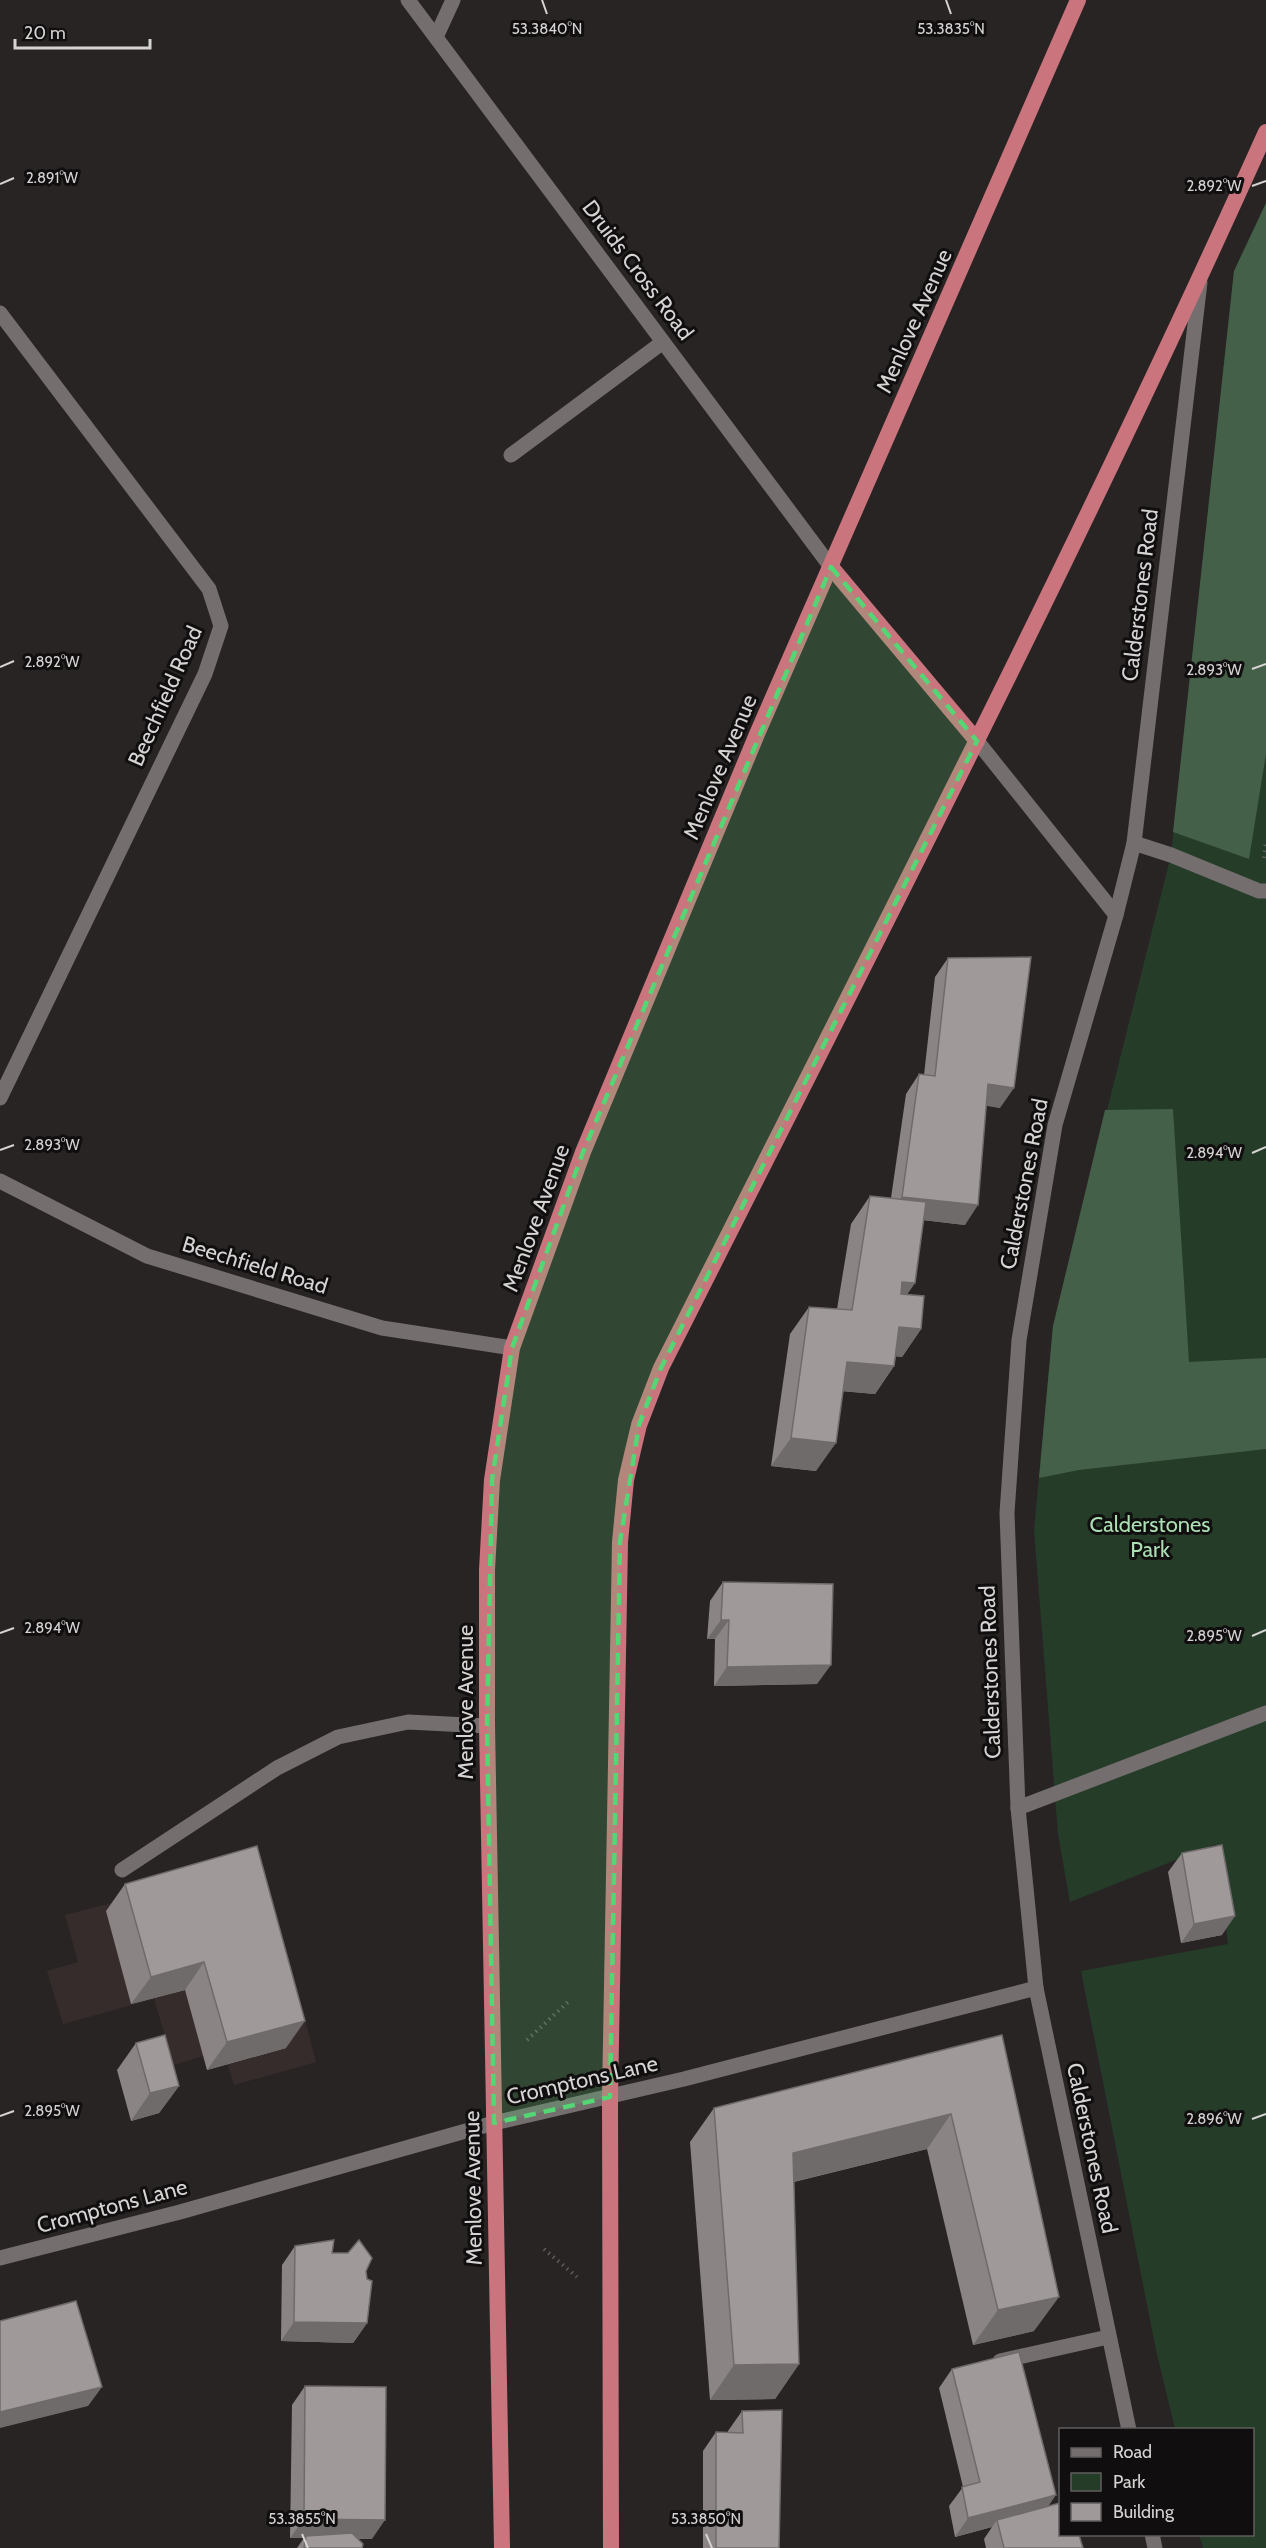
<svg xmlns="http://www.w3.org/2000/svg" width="1266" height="2548" font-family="Cabin,sans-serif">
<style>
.built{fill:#372c2c}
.green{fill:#253c29}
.forest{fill:#446048}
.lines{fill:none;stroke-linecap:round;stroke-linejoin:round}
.path{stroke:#5f5b5b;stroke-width:4;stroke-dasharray:1.5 4.5;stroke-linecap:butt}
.service{stroke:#756e6f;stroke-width:15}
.minor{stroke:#756e6f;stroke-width:15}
.trunk{stroke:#ca747e;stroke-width:16}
.wall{fill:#8a8484}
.shaded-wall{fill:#706b6b}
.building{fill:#a09999;stroke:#706b6b;stroke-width:1.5}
.marked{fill:#53d673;fill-opacity:0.2;stroke:#53d673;stroke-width:4.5;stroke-dasharray:12 8;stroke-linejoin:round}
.ticks{fill:none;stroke:#d6d3d3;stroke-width:2}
.labels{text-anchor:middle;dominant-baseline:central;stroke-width:6;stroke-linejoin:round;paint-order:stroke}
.street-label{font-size:22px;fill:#d6d3d3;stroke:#100e0e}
.park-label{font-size:22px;fill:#abdeb2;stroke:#100e0e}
.ticks-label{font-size:15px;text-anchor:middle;fill:#d6d3d3;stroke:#100e0e;stroke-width:6;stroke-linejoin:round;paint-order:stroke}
</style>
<rect width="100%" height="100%" fill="#292424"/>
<path class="built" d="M 205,1879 L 247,2034 L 305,2020 L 316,2062 L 234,2085 L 223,2050 L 174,2065 L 154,1999 L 63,2024 L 47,1971 L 78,1962 L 65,1915 Z"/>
<path class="green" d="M 1266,203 L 1266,2548 L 1203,2548 L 1199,2535 L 1252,2534 L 1252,2430 L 1175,2429 L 1156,2350 L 1081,1971 L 1228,1944 L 1216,1844 L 1070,1902 L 1058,1834 L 1034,1530 L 1053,1326 L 1171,855 L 1234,271 Z"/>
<g class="forest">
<path d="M 1266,203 L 1266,754 L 1249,859 L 1173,832 L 1234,271 Z"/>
<path d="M 1173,1109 L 1189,1362 L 1266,1358 L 1266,1449 L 1079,1470 L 1039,1478 L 1053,1326 L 1105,1110 Z"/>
</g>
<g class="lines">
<g class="path">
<path d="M 1264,858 L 1266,841"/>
<path d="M 527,2040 L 568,2002"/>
<path d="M 544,2249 L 577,2277"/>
</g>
<g class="service">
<path d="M 511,455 L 663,342"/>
<path d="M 1134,843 L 1171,855 L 1259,891 L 1266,891"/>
<path d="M 1018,1808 L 1266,1713"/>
<path d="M 122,1870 L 277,1768 L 338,1737 L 408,1722 L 487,1726"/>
<path d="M 1000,2361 L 1108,2337"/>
</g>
<g class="minor">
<path d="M 408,0 L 831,567"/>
<path d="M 436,37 L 453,0"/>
<path d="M 0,313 L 209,589 L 221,626 L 205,674 L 0,1098"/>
<path d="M 977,741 L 1116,915"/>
<path d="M 0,1181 L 147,1256 L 382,1328 L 512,1348"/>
<path d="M 0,2258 L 180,2212 L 494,2123 L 684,2079 L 1036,1988"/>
<path d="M 1129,2430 L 1036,1988 L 1018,1808 L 1007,1513 L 1019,1340 L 1055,1125 L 1116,915 L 1134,843 L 1200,282"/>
<path d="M 1152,2534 L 1155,2548"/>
</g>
<g class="trunk">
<path d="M 831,567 L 977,741"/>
<path d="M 502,2548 L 487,1726 L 487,1570 L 492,1480 L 512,1348 L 583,1152 L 757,734 L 1078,0"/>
<path d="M 611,2548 L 610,2097 L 620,1542 L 626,1480 L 639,1425 L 661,1368 C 867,959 1078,551 1266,132"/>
</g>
</g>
<g class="wall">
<path d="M 948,958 L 1000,1108 L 986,1105 L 965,1225 L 923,1220 L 915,1283 L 907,1294 L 921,1329 L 902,1357 L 896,1356 L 894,1366 L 875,1394 L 843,1391 L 816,1471 L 771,1466 L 790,1334 L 809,1307 L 837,1309 L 851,1224 L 870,1196 L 891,1198 L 906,1094 L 919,1074 L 924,1075 L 935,977 Z"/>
<path d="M 723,1582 L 817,1684 L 714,1686 L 715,1639 L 707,1639 L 710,1601 Z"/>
<path d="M 257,1846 L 286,2048 L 207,2070 L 185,1990 L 131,2004 L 106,1911 L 125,1884 Z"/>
<path d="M 1182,1853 L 1222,1935 L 1181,1943 L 1168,1872 Z"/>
<path d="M 1002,2035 L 1034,2331 L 973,2345 L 927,2149 L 794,2182 L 799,2364 L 775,2399 L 710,2400 L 690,2142 L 714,2108 Z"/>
<path d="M 136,2043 L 179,2086 L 159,2113 L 131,2121 L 117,2070 Z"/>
<path d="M 295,2246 L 332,2253 L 366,2271 L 367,2323 L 353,2343 L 281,2341 L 282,2265 Z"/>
<path d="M 952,2369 L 1048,2507 L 1083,2548 L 986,2548 L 984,2539 L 992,2527 L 955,2537 L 949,2506 L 963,2487 L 939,2388 Z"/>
<path d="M 305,2386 L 372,2539 L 357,2539 L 362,2548 L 297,2548 L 304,2538 L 290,2538 L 292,2405 Z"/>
<path d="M 742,2411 L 779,2548 L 703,2548 L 703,2451 L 716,2432 L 728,2432 L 728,2431 Z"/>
</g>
<g class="shaded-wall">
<path d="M 988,1084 L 1014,1088 L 1000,1108 L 974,1104 Z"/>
<path d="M 902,1197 L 978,1205 L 965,1225 L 888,1216 Z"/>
<path d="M 902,1282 L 915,1283 L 896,1310 Z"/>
<path d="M 899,1327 L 921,1329 L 902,1357 L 880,1355 Z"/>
<path d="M 847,1362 L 894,1366 L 875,1394 L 827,1390 Z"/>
<path d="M 791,1438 L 836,1443 L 816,1471 L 771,1466 Z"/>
<path d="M 721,1620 L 729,1620 L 715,1639 L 707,1639 Z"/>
<path d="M 831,1665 L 817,1684 L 714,1686 L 727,1667 Z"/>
<path d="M 1235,1916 L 1222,1935 L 1181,1943 L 1194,1924 Z"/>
<path d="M 204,1962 L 185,1990 L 131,2004 L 151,1977 Z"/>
<path d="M 305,2021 L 286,2048 L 207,2070 L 227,2042 Z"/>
<path d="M 179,2086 L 159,2113 L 131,2121 L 150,2093 Z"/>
<path d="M 951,2114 L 927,2149 L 768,2188 L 793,2153 Z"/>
<path d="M 1059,2297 L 1034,2331 L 973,2345 L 998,2310 Z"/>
<path d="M 294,2322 L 367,2323 L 353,2343 L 281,2341 Z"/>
<path d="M 799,2364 L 775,2399 L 710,2400 L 734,2365 Z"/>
<path d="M 102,2387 L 88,2406 L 0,2428 L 0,2412 Z"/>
<path d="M 1056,2495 L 1043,2514 L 997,2520 L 992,2527 L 955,2537 L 968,2518 Z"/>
<path d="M 304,2519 L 385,2520 L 372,2539 L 306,2538 L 306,2536 L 304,2538 L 290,2538 Z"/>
</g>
<g class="building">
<path d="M 1031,957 L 1014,1088 L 988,1084 L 978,1205 L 902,1197 L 919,1074 L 935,1076 L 948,958 Z"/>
<path d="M 870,1196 L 926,1202 L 915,1283 L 902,1282 L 901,1294 L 924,1296 L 921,1329 L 899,1327 L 894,1366 L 847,1362 L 836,1443 L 791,1438 L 809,1307 L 852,1310 Z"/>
<path d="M 723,1582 L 833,1584 L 831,1665 L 727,1667 L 729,1620 L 721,1620 Z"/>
<path d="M 1222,1845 L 1235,1916 L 1194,1924 L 1182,1853 Z"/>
<path d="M 257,1846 L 305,2021 L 227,2042 L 204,1962 L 151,1977 L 125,1884 Z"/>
<path d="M 165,2035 L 179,2086 L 150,2093 L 136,2043 Z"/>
<path d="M 1002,2035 L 1059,2297 L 998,2310 L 951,2114 L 793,2153 L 799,2364 L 734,2365 L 714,2108 Z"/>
<path d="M 334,2240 L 332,2253 L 348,2253 L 359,2240 L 372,2258 L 366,2271 L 367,2279 L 372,2281 L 367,2323 L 294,2322 L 295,2246 Z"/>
<path d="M 76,2301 L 102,2387 L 0,2412 L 0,2321 Z"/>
<path d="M 1019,2352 L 1056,2495 L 968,2518 L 962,2487 L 980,2482 L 952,2369 Z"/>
<path d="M 305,2386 L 386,2387 L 385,2520 L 304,2519 Z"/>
<path d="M 782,2410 L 779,2548 L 716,2548 L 716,2432 L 743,2433 L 742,2411 Z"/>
<path d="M 1060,2503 L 1060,2535 L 1079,2535 L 1083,2548 L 1004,2548 L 997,2520 Z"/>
<path d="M 352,2533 L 363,2544 L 362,2548 L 304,2548 L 306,2536 Z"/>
</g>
<path class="marked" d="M 831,567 L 977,741 L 661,1368 L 639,1425 L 620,1542 L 610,2097 L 494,2123 L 487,1726 L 492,1480 L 512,1348 L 583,1152 Z"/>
<path class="ticks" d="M 542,0 L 547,14M 946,0 L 951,14M 0,184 L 14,178M 1252,186 L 1266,181M 0,667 L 14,661M 1252,669 L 1266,664M 0,1150 L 14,1145M 1252,1153 L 1266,1147M 0,1633 L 14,1628M 1252,1636 L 1266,1630M 0,2116 L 14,2111M 1252,2119 L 1266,2114M 302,2534 L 308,2548M 706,2534 L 712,2548"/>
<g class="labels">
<g class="street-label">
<text transform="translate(638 270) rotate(53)">Druids Cross Road</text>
<text transform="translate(914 321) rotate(-66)">Menlove Avenue</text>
<text transform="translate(1140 595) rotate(-83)">Calderstones Road</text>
<text transform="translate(165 696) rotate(-66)">Beechfield Road</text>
<text transform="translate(720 767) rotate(-67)">Menlove Avenue</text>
<text transform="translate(1024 1184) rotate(-79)">Calderstones Road</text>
<text transform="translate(536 1218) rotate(-70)">Menlove Avenue</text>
<text transform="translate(255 1265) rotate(17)">Beechfield Road</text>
<text transform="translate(990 1672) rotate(-92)">Calderstones Road</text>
<text transform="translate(465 1702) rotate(-90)">Menlove Avenue</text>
<text transform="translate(582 2080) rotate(-13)">Cromptons Lane</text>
<text transform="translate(1092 2148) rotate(78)">Calderstones Road</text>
<text transform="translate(473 2188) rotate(-91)">Menlove Avenue</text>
<text transform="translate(112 2206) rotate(-15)">Cromptons Lane</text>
</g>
<g class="park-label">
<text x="1150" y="1524">Calderstones<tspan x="1150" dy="25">Park</tspan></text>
</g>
</g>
<g class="ticks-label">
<text x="547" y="34">53.3840°N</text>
<text x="951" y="34">53.3835°N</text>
<text x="52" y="183">2.891°W</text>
<text x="1214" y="191">2.892°W</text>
<text x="52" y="667">2.892°W</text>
<text x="1214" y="675">2.893°W</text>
<text x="52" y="1150">2.893°W</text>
<text x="1214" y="1158">2.894°W</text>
<text x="52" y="1633">2.894°W</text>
<text x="1214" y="1641">2.895°W</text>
<text x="52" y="2116">2.895°W</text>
<text x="1214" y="2124">2.896°W</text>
<text x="302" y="2524">53.3855°N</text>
<text x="706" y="2524">53.3850°N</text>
</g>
<rect x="1059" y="2428" width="195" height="108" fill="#100e0e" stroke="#5f5d5d" stroke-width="1.5"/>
<rect x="1071" y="2448" width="30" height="9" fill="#756e6f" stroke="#5f5d5d" stroke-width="1.5"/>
<text x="1113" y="2458" font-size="18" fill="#d6d3d3">Road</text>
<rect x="1071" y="2473" width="30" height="18" fill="#253c29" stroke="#5f5d5d" stroke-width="1.5"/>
<text x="1113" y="2488" font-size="18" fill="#d6d3d3">Park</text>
<rect x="1071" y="2503" width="30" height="18" fill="#a09999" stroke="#5f5d5d" stroke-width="1.5"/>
<text x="1113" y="2518" font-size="18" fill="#d6d3d3">Building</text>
<path d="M15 39v9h135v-9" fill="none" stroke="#d6d3d3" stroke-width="3"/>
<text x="24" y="39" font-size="18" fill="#d6d3d3" stroke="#100e0e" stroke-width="4.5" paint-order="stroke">20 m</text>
</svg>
